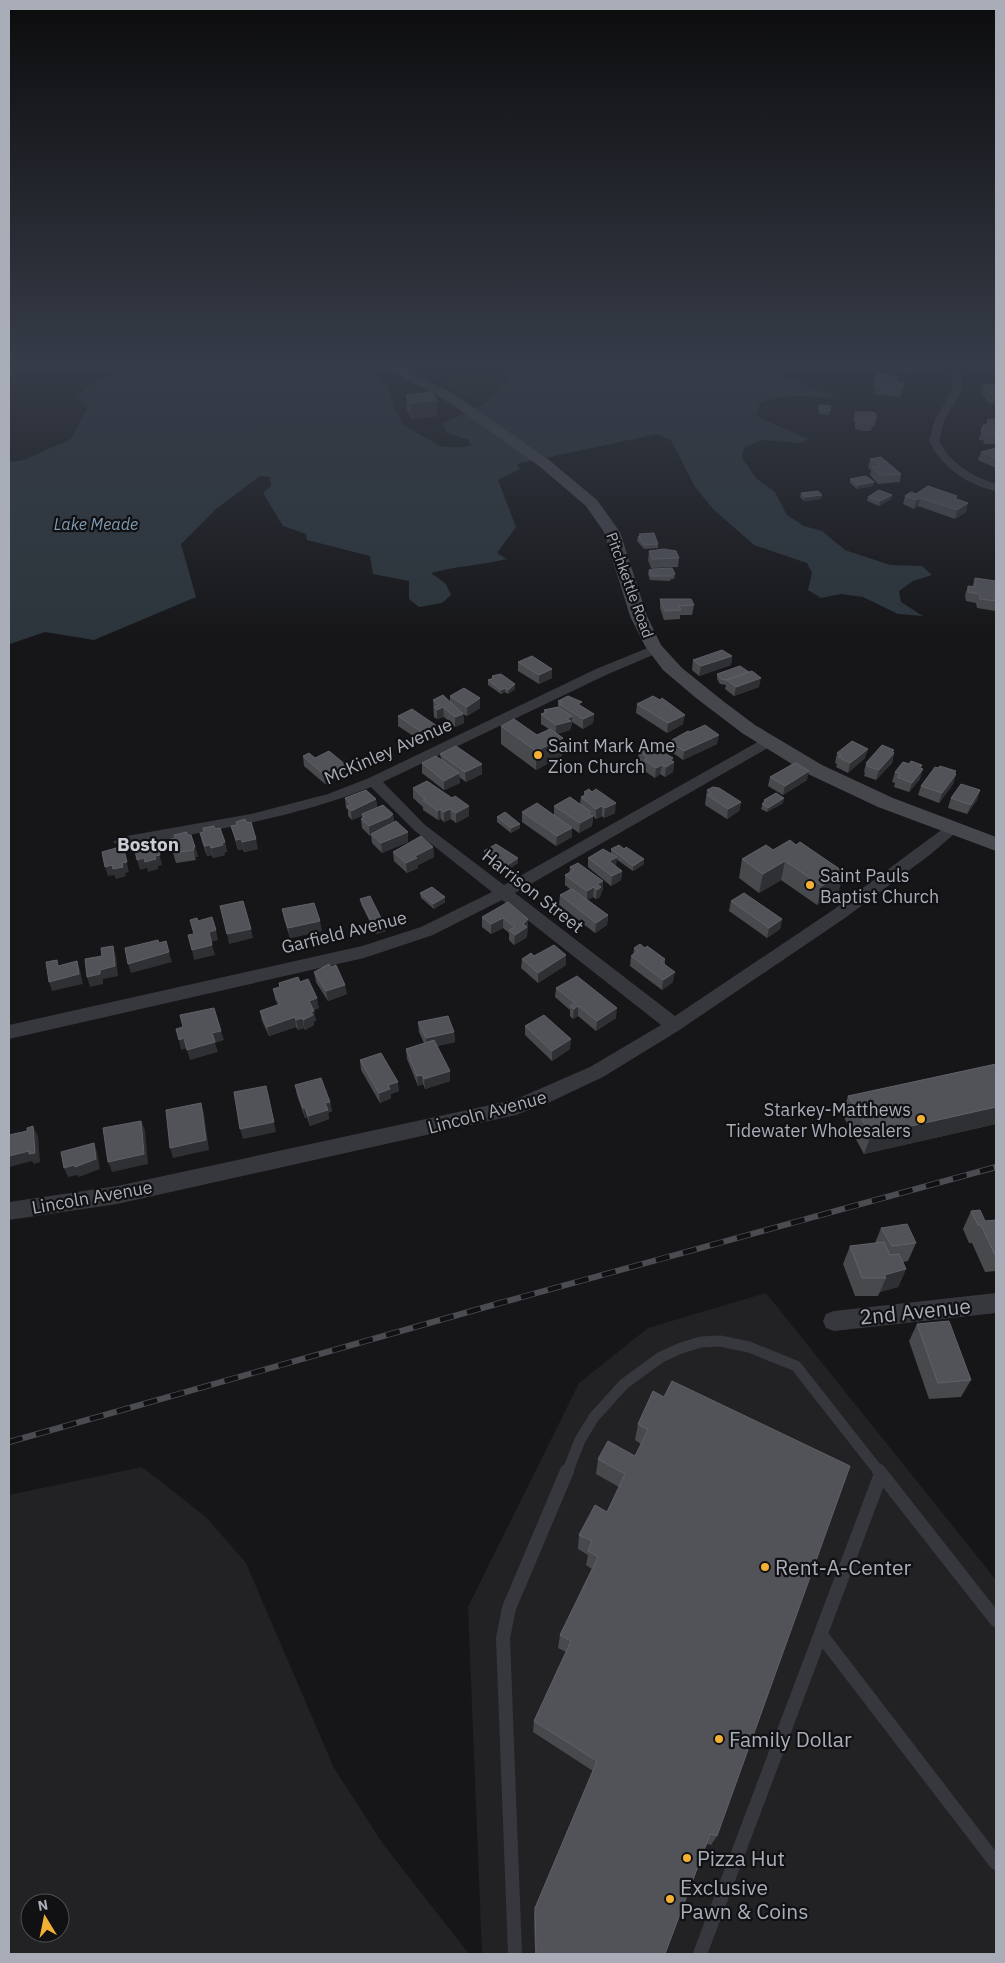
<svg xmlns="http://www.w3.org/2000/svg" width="1005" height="1963" font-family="'IBM Plex Sans',sans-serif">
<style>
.built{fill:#222225;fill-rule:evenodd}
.green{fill:#1e261f}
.water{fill:#2c353c}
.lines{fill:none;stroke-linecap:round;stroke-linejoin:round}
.lane-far1{stroke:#37383d;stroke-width:11}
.lane{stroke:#37383d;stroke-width:14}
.street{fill:#37383d;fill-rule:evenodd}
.secondary{fill:#45474d;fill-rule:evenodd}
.rail-casing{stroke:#4a4c52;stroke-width:6}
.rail{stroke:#111113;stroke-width:4.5;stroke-dasharray:14;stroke-linecap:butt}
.wall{fill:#47494d}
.shaded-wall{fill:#2f3033}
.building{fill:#525359;stroke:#5f6168}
.poi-dot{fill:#f2b134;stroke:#111113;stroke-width:2}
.labels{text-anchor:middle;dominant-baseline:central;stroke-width:4.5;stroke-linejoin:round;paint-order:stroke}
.far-street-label{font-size:15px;fill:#a8adb8;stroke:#111113}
.far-water-label{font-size:16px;font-style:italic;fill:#7f9bb3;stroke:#111113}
.poi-label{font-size:18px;fill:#a8adb8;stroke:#111113;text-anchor:start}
.street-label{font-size:18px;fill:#a8adb8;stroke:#111113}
.neighbourhood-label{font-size:19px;font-weight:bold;fill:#c9ccd4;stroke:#111113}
.near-street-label{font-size:21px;fill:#a8adb8;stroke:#111113}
.near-poi-label{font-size:21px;fill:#a8adb8;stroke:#111113;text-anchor:start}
</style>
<rect width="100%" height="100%" fill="#161618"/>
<g class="built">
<path d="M 766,1293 L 996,1580 L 996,1954 L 482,1954 L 468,1607 L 579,1383 L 648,1328 Z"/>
<path d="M 142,1467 L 206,1517 L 246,1563 L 334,1768 L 383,1844 L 469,1954 L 9,1954 L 9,1495 ZM 30,1903 L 60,1903 L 60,1933 L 30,1933 Z"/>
</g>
<path class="green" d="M 402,363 L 510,363 L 513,371 L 502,390 L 486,404 L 479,403 L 438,380 Z"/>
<path class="water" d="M 128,363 L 345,363 L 379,377 L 386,383 L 394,408 L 403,425 L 442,447 L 465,447 L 471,445 L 469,440 L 447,433 L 443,423 C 477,407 492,405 513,371 L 510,363 L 762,363 L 786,378 L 839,398 C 812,397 786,393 760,403 L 756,416 L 808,439 L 800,443 L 761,440 L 744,448 L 742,458 L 756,478 L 775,492 L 787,515 L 804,526 L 822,531 L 845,550 L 890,565 L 922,566 L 932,575 L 913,581 L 899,591 L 901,602 L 923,616 L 898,614 L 863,597 L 841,594 L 821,598 L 808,590 L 812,573 L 807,563 L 754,545 L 714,510 L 695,487 L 671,440 L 657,434 L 517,464 L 520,469 L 498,480 L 516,527 L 497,553 L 507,559 C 482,565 456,566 431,573 L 446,584 L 451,595 L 442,603 L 419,607 L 409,599 L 409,581 L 373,574 L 370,556 L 307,540 L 306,534 L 283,526 L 263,493 L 271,486 L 270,477 L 260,476 L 216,509 L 181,544 L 196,597 L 94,640 L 45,632 L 10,644 L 9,646 L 9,462 L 24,460 L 71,439 L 88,406 L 77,397 L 91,384 L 123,371 Z"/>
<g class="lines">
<path class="lane-far1" d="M 567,1473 L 580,1440 L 594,1417 L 624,1384 L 661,1357 L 681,1348 L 701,1342 L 720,1341 L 749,1347 L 796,1366 L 880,1473"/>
<g class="lane">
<path d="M 879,1471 L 996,1620"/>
<path d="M 821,1635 L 996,1863"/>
<path d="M 515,1954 L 503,1638 L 509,1608 L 567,1471"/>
<path d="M 700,1954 L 881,1474"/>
</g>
<g class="street">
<path d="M 950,363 L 960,363 L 962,391 L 945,419 L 939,441 C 951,464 972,476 996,484 L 996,491 C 967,485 942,467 929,441 L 935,419 L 952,391 Z"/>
<path d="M 655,645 L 660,646 L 661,649 L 660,652 L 606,675 L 383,782 L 425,825 L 504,885 L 763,739 L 773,739 L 775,742 L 773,745 L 515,893 L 675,1016 L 833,910 L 948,825 L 958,825 L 961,828 L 931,854 L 845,918 L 678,1031 L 603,1077 L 550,1102 L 516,1115 L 117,1204 L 9,1220 L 9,1202 L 117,1186 L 514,1100 L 590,1067 L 661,1025 L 502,900 L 433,935 L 364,958 L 9,1039 L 9,1025 L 362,946 L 421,927 L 492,892 L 415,831 L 371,787 C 291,819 206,832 121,847 L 113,842 L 121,837 L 251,814 L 328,794 L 369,778 L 596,669 Z"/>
<path d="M 996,1293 L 996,1313 L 834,1331 L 826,1328 L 823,1321 L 826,1314 L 834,1311 Z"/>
</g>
<path class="secondary" d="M 375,363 L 392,363 L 454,394 L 549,460 L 597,500 L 620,532 L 647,616 L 661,645 L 682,668 L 723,701 L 755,725 L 822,765 L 893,798 L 996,837 L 996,851 L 878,807 L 808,774 L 742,733 L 696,698 L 663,670 L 645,646 L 630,616 L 604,532 L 586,506 L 539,466 L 453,405 L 428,390 Z"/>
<g class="rail-casing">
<path id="rail" d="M 9,1442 L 500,1303 L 996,1167"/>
</g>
<use href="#rail" class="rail"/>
</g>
<g class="wall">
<path d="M 901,363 L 918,363 L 913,371 L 900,368 Z"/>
<path d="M 987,363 L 996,363 L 996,371 L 987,369 Z"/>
<path d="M 876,373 L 905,383 L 903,391 L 900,397 L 873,394 L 875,388 L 873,388 Z"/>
<path d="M 983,384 L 996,384 L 996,403 L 992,404 L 987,401 L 981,392 Z"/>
<path d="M 406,395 L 437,416 L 411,419 L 407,410 Z"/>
<path d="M 820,405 L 831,406 L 829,415 L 818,414 Z"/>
<path d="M 855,412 L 876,419 L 874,427 L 872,427 L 871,431 L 862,431 L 855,429 L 855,423 L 853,420 Z"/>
<path d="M 996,420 L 996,444 L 983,444 L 984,441 L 979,440 L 983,425 L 987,425 Z"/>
<path d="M 996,448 L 996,468 L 978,460 L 981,452 Z"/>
<path d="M 870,459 L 901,474 L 900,482 L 878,484 L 870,475 L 871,470 L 868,468 Z"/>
<path d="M 850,479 L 874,482 L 873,486 L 857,489 L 850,483 Z"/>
<path d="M 801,493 L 822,495 L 821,499 L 804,501 L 800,497 Z"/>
<path d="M 916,494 L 957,496 L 956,499 L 966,512 L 955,519 L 918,506 L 914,509 L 903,504 L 905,496 Z"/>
<path d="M 892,495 L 891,499 L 879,506 L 867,501 L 868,497 Z"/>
<path d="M 639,534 L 658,544 L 658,548 L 644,549 L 637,541 L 638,537 L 639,536 Z"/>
<path d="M 649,551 L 679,558 L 678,567 L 651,568 L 648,560 Z"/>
<path d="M 649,570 L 675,574 L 674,579 L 671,579 L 670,581 L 650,580 L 648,574 Z"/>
<path d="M 975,578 L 996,586 L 996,611 L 977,608 L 976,603 L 966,601 L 965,595 L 968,586 L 972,587 Z"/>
<path d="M 660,599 L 694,605 L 692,615 L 680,615 L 680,619 L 664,620 L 660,608 Z"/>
<path d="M 732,656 L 731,665 L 699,676 L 692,670 L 693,660 Z"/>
<path d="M 518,662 L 552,678 L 539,684 L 518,671 Z"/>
<path d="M 717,674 L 759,687 L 734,696 L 725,689 L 726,685 L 720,684 L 717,679 Z"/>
<path d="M 492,676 L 515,684 L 515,689 L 508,694 L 505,692 L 501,694 L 488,685 L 488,680 L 492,679 Z"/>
<path d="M 450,696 L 480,698 L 480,708 L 467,716 L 463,714 L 464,723 L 455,727 L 444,717 L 437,719 L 434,717 L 433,700 L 450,702 Z"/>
<path d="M 660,700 L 683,724 L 667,733 L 636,713 L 637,704 Z"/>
<path d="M 558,701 L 582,707 L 594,714 L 593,723 L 583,729 L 572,722 L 570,730 L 557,734 L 562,756 L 536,770 L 501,744 L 501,726 L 537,735 L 549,729 L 541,724 L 541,714 L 544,713 L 544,710 L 558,707 Z"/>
<path d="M 398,716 L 438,735 L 421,741 L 398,726 Z"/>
<path d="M 670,741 L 717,744 L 683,760 L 669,750 Z"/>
<path d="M 639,750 L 673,758 L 672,761 L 674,762 L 673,772 L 665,777 L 660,774 L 655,778 L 643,770 L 643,765 L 638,760 Z"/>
<path d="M 837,753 L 865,758 L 848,773 L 836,767 L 837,764 L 835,763 Z"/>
<path d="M 893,753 L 894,753 L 892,763 L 876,780 L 864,776 L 865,773 L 864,772 L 866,763 Z"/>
<path d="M 440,754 L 482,764 L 482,774 L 466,782 L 459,777 L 460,783 L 444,790 L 422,773 L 422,763 L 441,759 Z"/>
<path d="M 303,756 L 315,758 L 347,774 L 345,775 L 346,777 L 325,784 L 304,766 Z"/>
<path d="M 921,768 L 920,779 L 909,792 L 894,787 L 895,783 L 892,782 L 895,772 Z"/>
<path d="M 938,768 L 956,771 L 955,774 L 956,774 L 953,784 L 939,803 L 918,795 L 921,786 Z"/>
<path d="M 770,777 L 807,780 L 783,795 L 768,786 Z"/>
<path d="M 413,788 L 452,798 L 469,806 L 469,816 L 456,823 L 451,819 L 444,822 L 441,819 L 438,820 L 423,810 L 423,807 L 413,798 Z"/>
<path d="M 707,790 L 741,802 L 739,811 L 727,819 L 705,805 Z"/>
<path d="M 980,790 L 977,800 L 967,814 L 948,808 L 951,798 Z"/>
<path d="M 584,792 L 615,813 L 604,818 L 602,816 L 596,819 L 593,816 L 592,826 L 579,833 L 572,828 L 572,837 L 556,846 L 522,822 L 522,812 L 554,815 L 554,806 L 580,804 L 581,797 L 584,796 Z"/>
<path d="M 345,798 L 376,799 L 377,808 L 393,814 L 394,822 L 408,842 L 382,853 L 372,843 L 371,835 L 370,836 L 362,828 L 361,819 L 362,818 L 362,816 L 352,820 L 348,816 L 348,810 L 346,808 Z"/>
<path d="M 764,800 L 783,803 L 767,812 L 761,809 Z"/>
<path d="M 497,817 L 520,828 L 511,833 L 497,822 Z"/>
<path d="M 236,822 L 258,849 L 244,852 L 243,849 L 238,850 L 231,826 L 236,825 Z"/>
<path d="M 203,828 L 215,829 L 225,842 L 227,852 L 225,852 L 225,855 L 213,858 L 212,855 L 207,856 L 202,842 L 200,833 L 204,832 Z"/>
<path d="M 187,835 L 195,847 L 198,857 L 195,857 L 196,860 L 176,863 L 169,839 Z"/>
<path d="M 766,845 L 839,891 L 817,905 L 781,880 L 759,893 L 739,878 L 742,859 Z"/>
<path d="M 433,847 L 434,857 L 418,865 L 418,868 L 407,873 L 394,861 L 393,852 Z"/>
<path d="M 611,849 L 624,849 L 644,859 L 644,864 L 633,871 L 616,859 L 616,866 L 622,871 L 621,880 L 611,886 L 588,867 L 588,858 L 611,854 Z"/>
<path d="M 484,851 L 518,863 L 506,871 L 485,856 Z"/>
<path d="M 570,867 L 603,881 L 603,890 L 601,892 L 600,897 L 596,899 L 593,897 L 588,900 L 608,915 L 607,925 L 595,933 L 559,905 L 560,895 L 570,889 L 565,885 L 565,875 L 569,873 Z"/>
<path d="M 420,893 L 445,902 L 434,909 L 421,898 Z"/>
<path d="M 360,899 L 385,926 L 386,931 L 376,934 L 361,904 Z"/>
<path d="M 731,901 L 782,919 L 780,929 L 767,938 L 729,911 Z"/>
<path d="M 282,909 L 322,931 L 290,938 L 284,919 Z"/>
<path d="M 482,917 L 528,919 L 527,937 L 514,945 L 509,940 L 509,933 L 503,928 L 491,934 L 482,927 Z"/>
<path d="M 634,948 L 645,948 L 665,959 L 665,964 L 673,982 L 662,990 L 630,966 L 631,956 L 633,955 Z"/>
<path d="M 534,956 L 566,965 L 538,983 L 521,968 L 522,959 Z"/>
<path d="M 314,972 L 347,994 L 328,1001 L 316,982 Z"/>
<path d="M 300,982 L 319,1008 L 313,1010 L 316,1021 L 314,1021 L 314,1025 L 305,1030 L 304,1028 L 298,1030 L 296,1027 L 269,1036 L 262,1021 L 260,1011 L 278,1005 L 275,999 L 273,989 L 279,987 L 279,983 Z"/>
<path d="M 556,988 L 616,1018 L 596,1031 L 578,1016 L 573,1019 L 570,1016 L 570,1010 L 555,997 Z"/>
<path d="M 418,1022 L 454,1032 L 455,1042 L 437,1046 L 450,1071 L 450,1081 L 425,1089 L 423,1084 L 418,1086 L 407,1059 L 406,1049 L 424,1043 L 419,1032 Z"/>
<path d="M 525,1026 L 570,1049 L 552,1061 L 525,1035 Z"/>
<path d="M 360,1060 L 399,1091 L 391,1094 L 391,1098 L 380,1103 L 361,1070 Z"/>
<path d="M 996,1064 L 996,1124 L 864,1154 L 842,1114 L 848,1096 Z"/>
<path d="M 295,1085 L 330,1102 L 332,1111 L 328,1113 L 329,1119 L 310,1126 L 307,1117 L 305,1118 L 297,1095 Z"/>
<path d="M 971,1211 L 985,1221 L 996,1220 L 996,1271 L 985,1272 L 972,1243 L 969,1243 L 963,1229 Z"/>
<path d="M 881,1228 L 916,1243 L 908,1261 L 903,1262 L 906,1269 L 898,1287 L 880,1292 L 878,1296 L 855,1296 L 843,1264 L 850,1246 L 875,1243 Z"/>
<path d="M 917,1324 L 971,1380 L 961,1397 L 929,1399 L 909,1341 Z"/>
<path d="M 653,1391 L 717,1836 L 711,1845 L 707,1844 L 665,1954 L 535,1954 L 534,1916 L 535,1908 L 593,1771 L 533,1732 L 534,1721 L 566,1652 L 558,1648 L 560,1635 L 592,1569 L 586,1565 L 588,1555 L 578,1549 L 579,1535 L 607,1512 L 619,1487 L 596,1474 L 598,1459 L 635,1456 L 641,1444 L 635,1440 L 638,1424 Z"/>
</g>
<g class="shaded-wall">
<path d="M 915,363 L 918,363 L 913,371 Z"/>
<path d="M 905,383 L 903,391 L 900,397 L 901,389 Z"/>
<path d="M 437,400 L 437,416 L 411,419 L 410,403 Z"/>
<path d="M 874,482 L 873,486 L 857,489 L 858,485 Z"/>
<path d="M 822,495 L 821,499 L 804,501 L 805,497 Z"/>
<path d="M 892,495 L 891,499 L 879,506 L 880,501 Z"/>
<path d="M 920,498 L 918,506 L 914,509 L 916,500 Z"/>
<path d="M 968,503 L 966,512 L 955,519 L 957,510 Z"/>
<path d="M 732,656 L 731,665 L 699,676 L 701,666 Z"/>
<path d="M 552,669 L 552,678 L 539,684 L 539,675 Z"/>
<path d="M 761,678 L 759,687 L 734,696 L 736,687 Z"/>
<path d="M 515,684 L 515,689 L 508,694 L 508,690 Z"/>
<path d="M 505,688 L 505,692 L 501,694 L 501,690 Z"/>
<path d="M 480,698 L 480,708 L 467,716 L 467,707 Z"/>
<path d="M 443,707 L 444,717 L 437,719 L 437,710 Z"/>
<path d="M 463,714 L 464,723 L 455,727 L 455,717 Z"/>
<path d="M 594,714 L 593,723 L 583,729 L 583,719 Z"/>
<path d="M 685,715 L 683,724 L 667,733 L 668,723 Z"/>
<path d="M 572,716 L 572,726 L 570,727 L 570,730 L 556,734 L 556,725 Z"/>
<path d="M 437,726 L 438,735 L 421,741 L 420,731 Z"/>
<path d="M 719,735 L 717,744 L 683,760 L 684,751 Z"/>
<path d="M 563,738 L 562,756 L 536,770 L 536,751 Z"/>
<path d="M 868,749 L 865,758 L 848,773 L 850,763 Z"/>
<path d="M 894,750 L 893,755 L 894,753 L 892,763 L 876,780 L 879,770 Z"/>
<path d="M 673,758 L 672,764 L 674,762 L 673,772 L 665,777 L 666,767 L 670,760 Z"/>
<path d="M 482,764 L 482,774 L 466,782 L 465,772 Z"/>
<path d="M 346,765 L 347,774 L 345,775 L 346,777 L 325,784 L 324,775 Z"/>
<path d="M 662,765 L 660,774 L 655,778 L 656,768 Z"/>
<path d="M 922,765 L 919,773 L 923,769 L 920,779 L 909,792 L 912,783 Z"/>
<path d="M 809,771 L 807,780 L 783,795 L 785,786 Z"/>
<path d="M 956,771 L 953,778 L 956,774 L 953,784 L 939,803 L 942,793 Z"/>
<path d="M 459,773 L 460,783 L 444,790 L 444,781 Z"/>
<path d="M 980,790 L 977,800 L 967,814 L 971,805 Z"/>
<path d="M 784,798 L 783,803 L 767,812 L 768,808 Z"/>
<path d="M 376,799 L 377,808 L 362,814 L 362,816 L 352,820 L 351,811 Z"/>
<path d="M 741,802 L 739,811 L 727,819 L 728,809 Z"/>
<path d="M 616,803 L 615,813 L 604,818 L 605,808 Z"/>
<path d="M 469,806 L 469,816 L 456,823 L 456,813 Z"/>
<path d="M 602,806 L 602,816 L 596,819 L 596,809 Z"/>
<path d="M 440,809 L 441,819 L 438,820 L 438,811 Z"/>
<path d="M 450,809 L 451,819 L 444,822 L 444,812 Z"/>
<path d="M 591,812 L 591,817 L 593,816 L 592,826 L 579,833 L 580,823 Z"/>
<path d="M 393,814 L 394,823 L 371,834 L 371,835 L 370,836 L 369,826 Z"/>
<path d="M 520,824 L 520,828 L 511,833 L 511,828 Z"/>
<path d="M 572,828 L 572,837 L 556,846 L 557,836 Z"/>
<path d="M 408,832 L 408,842 L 382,853 L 381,843 Z"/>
<path d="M 156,839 L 162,865 L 158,866 L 158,869 L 148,872 L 147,868 L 140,870 L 137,860 L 155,856 Z"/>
<path d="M 241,839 L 243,849 L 238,850 L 236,840 Z"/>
<path d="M 256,839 L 258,849 L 244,852 L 242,842 Z"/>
<path d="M 225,842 L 227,852 L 225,852 L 225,855 L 213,858 L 211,848 Z"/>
<path d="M 210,845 L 212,855 L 207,856 L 205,846 Z"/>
<path d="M 123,846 L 129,872 L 125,873 L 126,876 L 116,879 L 114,875 L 108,876 L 105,867 L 122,863 Z"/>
<path d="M 195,847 L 198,857 L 195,857 L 193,848 Z"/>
<path d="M 433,847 L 434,857 L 418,865 L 418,868 L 407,873 L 406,863 L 415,856 Z"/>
<path d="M 617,857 L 616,867 L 609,861 Z"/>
<path d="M 518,858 L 518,863 L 506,871 L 506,866 Z"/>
<path d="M 644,859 L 644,864 L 633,871 L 633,866 Z"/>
<path d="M 785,861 L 781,880 L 759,893 L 763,874 Z"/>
<path d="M 622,871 L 621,880 L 611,886 L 612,876 Z"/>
<path d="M 844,872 L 839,891 L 817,905 L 822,886 Z"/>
<path d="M 603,881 L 603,890 L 601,892 L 600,897 L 596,899 L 597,884 Z"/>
<path d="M 594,887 L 593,897 L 587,901 L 587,891 Z"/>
<path d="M 445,897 L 445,902 L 434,909 L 433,904 Z"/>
<path d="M 608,915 L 607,925 L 595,933 L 596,923 Z"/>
<path d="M 503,918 L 503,928 L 491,934 L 491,924 Z"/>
<path d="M 528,919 L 527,937 L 514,945 L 515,935 Z"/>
<path d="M 782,919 L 780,929 L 767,938 L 769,928 Z"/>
<path d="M 320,921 L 322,931 L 290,938 L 288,928 Z"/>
<path d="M 385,926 L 386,931 L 376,934 L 375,929 Z"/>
<path d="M 251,929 L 253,938 L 229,944 L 227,934 Z"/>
<path d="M 216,930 L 218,940 L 211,942 L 209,932 Z"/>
<path d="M 212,945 L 215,955 L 194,960 L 192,950 Z"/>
<path d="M 113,946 L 116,956 L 118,976 L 103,979 L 103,984 L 90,987 L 87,977 L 100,970 Z"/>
<path d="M 169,952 L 172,962 L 131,973 L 128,964 Z"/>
<path d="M 566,955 L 566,965 L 538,983 L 538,973 Z"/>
<path d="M 77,961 L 80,970 L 83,984 L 52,991 L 49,982 Z"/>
<path d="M 675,972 L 673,982 L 662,990 L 663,980 Z"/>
<path d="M 345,985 L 347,994 L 328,1001 L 326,991 Z"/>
<path d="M 317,998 L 319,1008 L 311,1010 L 309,1001 Z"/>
<path d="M 578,1006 L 578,1016 L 573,1019 L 574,1009 Z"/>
<path d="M 617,1008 L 616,1018 L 596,1031 L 597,1021 Z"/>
<path d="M 314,1011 L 316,1021 L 314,1021 L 314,1025 L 305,1030 L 303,1020 L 311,1012 Z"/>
<path d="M 295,1017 L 296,1027 L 269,1036 L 267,1027 Z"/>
<path d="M 302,1018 L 304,1028 L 298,1030 L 296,1020 Z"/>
<path d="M 221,1031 L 224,1040 L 215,1043 L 218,1052 L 190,1060 L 187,1050 L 212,1033 Z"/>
<path d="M 454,1032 L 455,1042 L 426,1048 L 426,1038 Z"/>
<path d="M 184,1038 L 187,1048 L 181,1050 L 179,1040 Z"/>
<path d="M 571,1039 L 570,1049 L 552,1061 L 552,1051 Z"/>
<path d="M 450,1071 L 450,1081 L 425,1089 L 424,1079 Z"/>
<path d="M 422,1075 L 423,1084 L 418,1086 L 417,1076 Z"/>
<path d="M 398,1082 L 399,1091 L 391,1094 L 391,1098 L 380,1103 L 379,1093 L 388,1085 Z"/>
<path d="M 266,1086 L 276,1132 L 243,1139 L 240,1129 Z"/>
<path d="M 330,1102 L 332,1111 L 328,1113 L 329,1119 L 310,1126 L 308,1116 L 325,1103 Z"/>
<path d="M 201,1103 L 204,1113 L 209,1150 L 173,1158 L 170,1148 Z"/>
<path d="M 996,1107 L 996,1124 L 864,1154 L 871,1135 Z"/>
<path d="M 303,1108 L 305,1108 L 307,1117 L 305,1118 Z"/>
<path d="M 141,1121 L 145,1130 L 148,1164 L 112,1172 L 108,1162 Z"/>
<path d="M 33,1126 L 38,1136 L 40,1162 L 34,1164 L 32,1161 L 9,1167 L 9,1156 Z"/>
<path d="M 94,1143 L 97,1152 L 100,1169 L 79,1177 L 78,1175 L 68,1177 L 64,1168 Z"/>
<path d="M 906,1269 L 898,1287 L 880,1292 L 886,1278 L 884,1275 Z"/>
</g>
<g class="building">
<path d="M 876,373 L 899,377 L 896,381 L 905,383 L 901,389 L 875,386 L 880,381 L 874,380 Z"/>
<path d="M 983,384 L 996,384 L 996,396 L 994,396 L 989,393 Z"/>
<path d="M 432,392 L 437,400 L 410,403 L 406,395 Z"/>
<path d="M 820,405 L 831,406 L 830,411 L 819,410 Z"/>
<path d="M 855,412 L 873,412 L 876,414 L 876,419 L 872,418 L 872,423 L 864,423 L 857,421 L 857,415 Z"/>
<path d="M 988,419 L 996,420 L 996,435 L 986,436 L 986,433 L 981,432 L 983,425 L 987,425 Z"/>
<path d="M 996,448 L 996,458 L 981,452 Z"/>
<path d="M 881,457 L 901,474 L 880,475 L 872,467 L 880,465 L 870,459 Z"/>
<path d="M 866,476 L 874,482 L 858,485 L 850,479 Z"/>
<path d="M 928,486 L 957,496 L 954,498 L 968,503 L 957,510 L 920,498 L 916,500 L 905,496 L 911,492 L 916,494 Z"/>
<path d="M 879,490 L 892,495 L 880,501 L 868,497 Z"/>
<path d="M 818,491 L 822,495 L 805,497 L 801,493 Z"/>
<path d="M 654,533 L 658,544 L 644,545 L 638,537 L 641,536 L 639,534 Z"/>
<path d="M 664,549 L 676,551 L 679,558 L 652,559 L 649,551 Z"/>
<path d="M 672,568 L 675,574 L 670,575 L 671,576 L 651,576 L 649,570 L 652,569 Z"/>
<path d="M 975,578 L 996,581 L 996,601 L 980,599 L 979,594 L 968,592 L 968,586 L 975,587 Z"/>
<path d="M 660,599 L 691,599 L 694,605 L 679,606 L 681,610 L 665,611 Z"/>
<path d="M 722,650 L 732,656 L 701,666 L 693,660 Z"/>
<path d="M 532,656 L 552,669 L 539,675 L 518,662 Z"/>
<path d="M 740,666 L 749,672 L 726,680 L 721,679 L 717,674 Z"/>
<path d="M 752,671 L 761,678 L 736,687 L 727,680 Z"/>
<path d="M 501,674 L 515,684 L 508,690 L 505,688 L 501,690 L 488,680 L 494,678 L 492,676 Z"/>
<path d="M 464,688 L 480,698 L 467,707 L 450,696 Z"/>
<path d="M 443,695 L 463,714 L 455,717 L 443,707 L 437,710 L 434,707 L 439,705 L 433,700 Z"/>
<path d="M 568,696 L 582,702 L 578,704 L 594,714 L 583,719 L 559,704 L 562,702 L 558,701 Z"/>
<path d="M 653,696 L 660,700 L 662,698 L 685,715 L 668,723 L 637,704 Z"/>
<path d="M 558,707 L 572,716 L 567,719 L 571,721 L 556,725 L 541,714 L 547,712 L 544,710 Z"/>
<path d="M 412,709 L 437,726 L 420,731 L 398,716 Z"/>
<path d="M 514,719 L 537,735 L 550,729 L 563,738 L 536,751 L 501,726 Z"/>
<path d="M 705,725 L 719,735 L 684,751 L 670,741 L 688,731 L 690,732 Z"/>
<path d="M 852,741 L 868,749 L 850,763 L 838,757 L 841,755 L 837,753 Z"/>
<path d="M 647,745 L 654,747 L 673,758 L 670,760 L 674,762 L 666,767 L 662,765 L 656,768 L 644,760 L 647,758 L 639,750 Z"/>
<path d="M 882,745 L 894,750 L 892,752 L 894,753 L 879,770 L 867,766 L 869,763 L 866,763 Z"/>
<path d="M 456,746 L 482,764 L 465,772 L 440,754 Z"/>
<path d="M 329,751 L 346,765 L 343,766 L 345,768 L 324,775 L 303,756 L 309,753 L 315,758 Z"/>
<path d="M 436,756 L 459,773 L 444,781 L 422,763 Z"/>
<path d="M 911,761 L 922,765 L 920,768 L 923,769 L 912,783 L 897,777 L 900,774 L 895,772 L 903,762 L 909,764 Z"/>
<path d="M 796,763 L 809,771 L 785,786 L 770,777 L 791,765 Z"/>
<path d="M 940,766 L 956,771 L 954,773 L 956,774 L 942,793 L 921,786 L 935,767 L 938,768 Z"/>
<path d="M 427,781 L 452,798 L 455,796 L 469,806 L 456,813 L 450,809 L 444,812 L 440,809 L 438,811 L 423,800 L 425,799 L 413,788 Z"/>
<path d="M 961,784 L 980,790 L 971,805 L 951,798 Z"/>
<path d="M 713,787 L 719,788 L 741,802 L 728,809 L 707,795 L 711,793 L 707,790 Z"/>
<path d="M 589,789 L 592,792 L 596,789 L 616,803 L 605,808 L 602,806 L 596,809 L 581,797 L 587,794 L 584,792 Z"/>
<path d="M 366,790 L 376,799 L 351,811 L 347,806 L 351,805 L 345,798 Z"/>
<path d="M 776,793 L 784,798 L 768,808 L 762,804 L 766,801 L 764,800 Z"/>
<path d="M 570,797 L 591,812 L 589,814 L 593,816 L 580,823 L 554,806 Z"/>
<path d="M 537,803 L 572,828 L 557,836 L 522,812 Z"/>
<path d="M 383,805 L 393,814 L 390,817 L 369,826 L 361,819 L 364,817 L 362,814 Z"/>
<path d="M 505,812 L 520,824 L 511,828 L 497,817 Z"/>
<path d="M 245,819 L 247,823 L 251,822 L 256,839 L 242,842 L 241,839 L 236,840 L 231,826 L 237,825 L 236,822 Z"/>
<path d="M 396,821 L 408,832 L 381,843 L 371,834 Z"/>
<path d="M 214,826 L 215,829 L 220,828 L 225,842 L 222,843 L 223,845 L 211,848 L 210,845 L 205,846 L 200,833 L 204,832 L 203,828 Z"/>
<path d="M 187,832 L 187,835 L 191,835 L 195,847 L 193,848 L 194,850 L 174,853 L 169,839 L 175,838 L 174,835 Z"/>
<path d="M 421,836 L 433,847 L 415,856 L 417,858 L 406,863 L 393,852 Z"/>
<path d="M 156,839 L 160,855 L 155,856 L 156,859 L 145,862 L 144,858 L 137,860 L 134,846 Z"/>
<path d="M 790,840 L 796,845 L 800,842 L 844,872 L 822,886 L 785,861 L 763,874 L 742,859 L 766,845 L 773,850 Z"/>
<path d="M 496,844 L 518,858 L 506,866 L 484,851 Z"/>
<path d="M 619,845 L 624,849 L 626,847 L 644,859 L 633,866 L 611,849 Z"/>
<path d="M 123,846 L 127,862 L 122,863 L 123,867 L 113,869 L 112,865 L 105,867 L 102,852 Z"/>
<path d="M 603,849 L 617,857 L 609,861 L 622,871 L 612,876 L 588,858 Z"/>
<path d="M 578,863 L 603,881 L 597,884 L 601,887 L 597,890 L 594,887 L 587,891 L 565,875 L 574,870 L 570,867 Z"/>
<path d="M 432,887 L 445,897 L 433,904 L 420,893 Z"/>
<path d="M 572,889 L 608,915 L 596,923 L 560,895 Z"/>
<path d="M 744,893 L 782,919 L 769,928 L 731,901 Z"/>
<path d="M 370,896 L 385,926 L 375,929 L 360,899 Z"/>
<path d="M 243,901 L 251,929 L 227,934 L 220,906 Z"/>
<path d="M 508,902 L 528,919 L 523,924 L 527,927 L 515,935 L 509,930 L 515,927 L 503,918 L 491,924 L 482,917 Z"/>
<path d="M 314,903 L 320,921 L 288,928 L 282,909 Z"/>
<path d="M 212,917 L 216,930 L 209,932 L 212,945 L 192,950 L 188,935 L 194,934 L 190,920 L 197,918 L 198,921 Z"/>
<path d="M 158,940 L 159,943 L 166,941 L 169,952 L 128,964 L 125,948 Z"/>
<path d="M 640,944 L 645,948 L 647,946 L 665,959 L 661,962 L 675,972 L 663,980 L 631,956 L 638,951 L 634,948 Z"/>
<path d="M 554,945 L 566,955 L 538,973 L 522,959 L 531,953 L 534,956 Z"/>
<path d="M 113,946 L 115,966 L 100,970 L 100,974 L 87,977 L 85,959 L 102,956 L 101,948 Z"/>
<path d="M 57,960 L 58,966 L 77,961 L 79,974 L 49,982 L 46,962 Z"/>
<path d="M 329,964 L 331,967 L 336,965 L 345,985 L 326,991 L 314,972 Z"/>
<path d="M 577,976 L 617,1008 L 597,1021 L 578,1006 L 574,1009 L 570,1006 L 575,1003 L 556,988 Z"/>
<path d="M 298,977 L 300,982 L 308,979 L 317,998 L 309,1001 L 314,1011 L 311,1012 L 313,1015 L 303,1020 L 302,1018 L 296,1020 L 295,1017 L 267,1027 L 260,1011 L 280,1004 L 273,989 L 280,987 L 279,983 Z"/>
<path d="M 214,1008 L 221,1031 L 212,1033 L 215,1042 L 187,1050 L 184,1038 L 179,1040 L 176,1029 L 183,1027 L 180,1015 Z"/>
<path d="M 544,1015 L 571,1039 L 552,1051 L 525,1026 Z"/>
<path d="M 448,1016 L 454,1032 L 426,1038 L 418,1022 Z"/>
<path d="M 434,1040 L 450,1071 L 424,1079 L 422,1075 L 417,1076 L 406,1049 Z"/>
<path d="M 381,1053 L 398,1082 L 388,1085 L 390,1089 L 379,1093 L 360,1060 Z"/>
<path d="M 996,1064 L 996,1107 L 871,1135 L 848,1096 Z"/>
<path d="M 321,1078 L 330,1102 L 325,1103 L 328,1110 L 308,1116 L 305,1108 L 303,1108 L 295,1085 Z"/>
<path d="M 266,1086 L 274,1122 L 240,1129 L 234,1092 Z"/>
<path d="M 201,1103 L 206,1140 L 170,1148 L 166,1110 Z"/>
<path d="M 141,1121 L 144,1154 L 108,1162 L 103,1128 Z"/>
<path d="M 33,1126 L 35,1153 L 29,1154 L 29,1151 L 9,1156 L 9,1135 L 27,1131 L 27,1128 Z"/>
<path d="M 94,1143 L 96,1159 L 75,1167 L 74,1165 L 64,1168 L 61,1152 Z"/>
<path d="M 980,1210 L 985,1221 L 996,1220 L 996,1254 L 995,1255 L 981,1225 L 978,1225 L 971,1211 Z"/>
<path d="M 907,1224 L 916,1243 L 892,1246 L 881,1228 Z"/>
<path d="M 884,1242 L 890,1255 L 899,1254 L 906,1269 L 884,1275 L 886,1278 L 862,1278 L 850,1246 Z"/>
<path d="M 949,1321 L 971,1380 L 938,1383 L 917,1324 Z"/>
<path d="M 672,1381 L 850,1466 L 717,1836 L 710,1834 L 665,1954 L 536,1954 L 535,1908 L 597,1761 L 534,1721 L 571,1641 L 560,1635 L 598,1557 L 588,1551 L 592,1541 L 579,1535 L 595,1505 L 607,1512 L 625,1474 L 598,1459 L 608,1441 L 635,1456 L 648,1430 L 638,1424 L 653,1391 L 664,1397 Z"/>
</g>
<linearGradient id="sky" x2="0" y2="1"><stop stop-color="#0c0c0d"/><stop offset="0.57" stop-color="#363c48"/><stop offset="1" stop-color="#363c48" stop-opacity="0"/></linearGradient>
<rect width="1005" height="638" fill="url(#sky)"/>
<g class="poi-dot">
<circle cx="538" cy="755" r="5"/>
<circle cx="810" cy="885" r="5"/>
<circle cx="921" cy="1119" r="5"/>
<circle cx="765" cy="1567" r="5"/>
<circle cx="719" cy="1739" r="5"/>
<circle cx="687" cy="1858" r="5"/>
<circle cx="670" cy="1899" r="5"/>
</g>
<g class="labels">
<g class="far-street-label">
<text transform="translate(630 585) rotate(70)">Pitchkettle Road</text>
</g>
<g class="far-water-label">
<text x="96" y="524">Lake Meade</text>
</g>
<g class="poi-label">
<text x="548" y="745">Saint Mark Ame<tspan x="548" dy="21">Zion Church</tspan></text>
<text x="820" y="875">Saint Pauls<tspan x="820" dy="21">Baptist Church</tspan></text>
<text x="911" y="1109" text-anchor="end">Starkey-Matthews<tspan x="911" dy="21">Tidewater Wholesalers</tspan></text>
</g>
<g class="street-label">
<text transform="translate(388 751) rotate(-24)">McKinley Avenue</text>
<text transform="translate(533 891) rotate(38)">Harrison Street</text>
<text transform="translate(344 932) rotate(-14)">Garfield Avenue</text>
<text transform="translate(487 1112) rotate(-15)">Lincoln Avenue</text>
<text transform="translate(92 1197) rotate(-10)">Lincoln Avenue</text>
</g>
<g class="neighbourhood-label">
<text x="148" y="844">Boston</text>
</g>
<g class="near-street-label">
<text transform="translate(915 1311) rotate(-6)">2nd Avenue</text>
</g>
<g class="near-poi-label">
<text x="775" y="1567">Rent-A-Center</text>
<text x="729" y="1739">Family Dollar</text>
<text x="697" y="1858">Pizza Hut</text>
<text x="680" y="1887">Exclusive<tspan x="680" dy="24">Pawn &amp; Coins</tspan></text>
</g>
</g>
<rect width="1005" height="1963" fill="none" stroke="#a8adb8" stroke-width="20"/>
<g transform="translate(45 1918) rotate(350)"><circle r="24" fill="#111113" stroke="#4d4f55"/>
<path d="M0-4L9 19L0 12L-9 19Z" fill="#f2b134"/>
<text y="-8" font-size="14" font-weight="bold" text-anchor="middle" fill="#a8adb8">N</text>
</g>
</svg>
